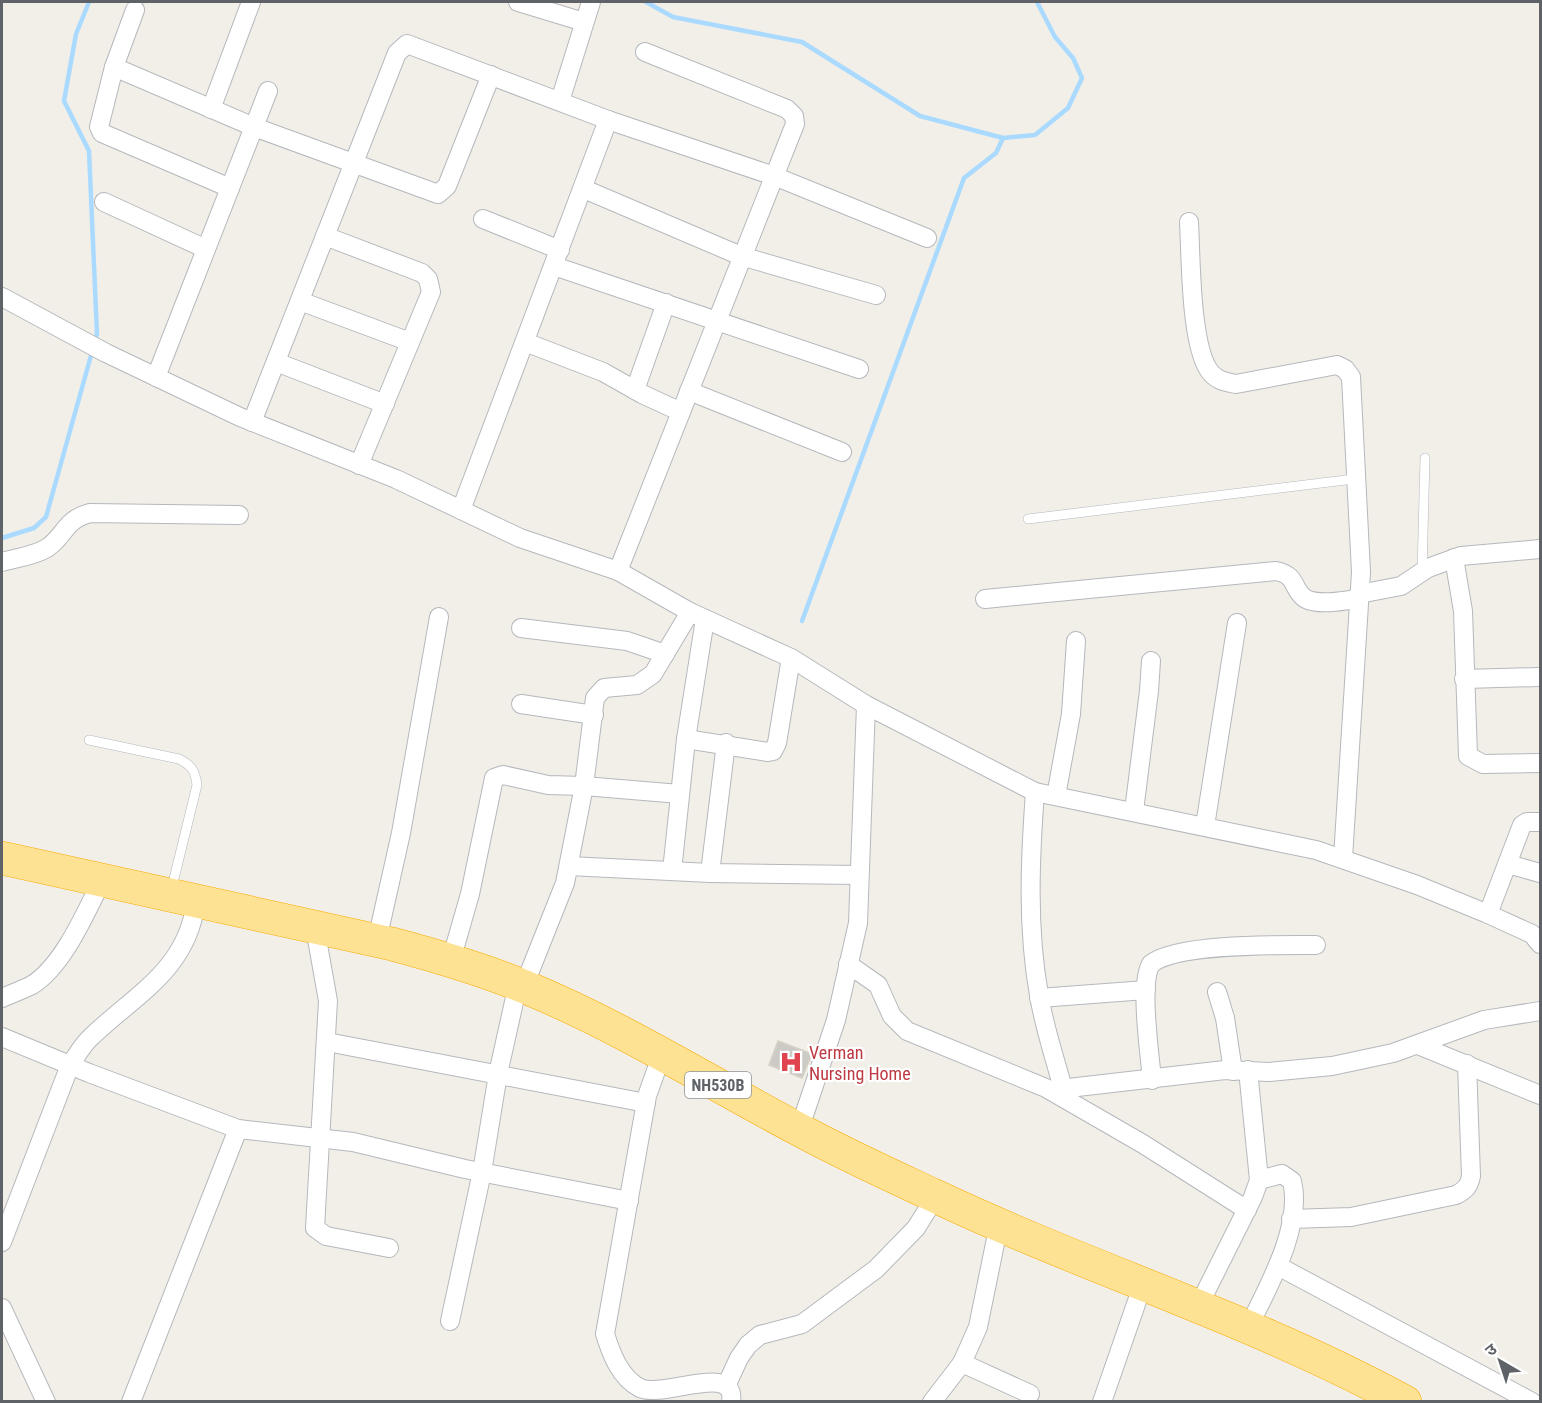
<svg xmlns="http://www.w3.org/2000/svg" width="1542" height="1403" font-family="'Roboto Condensed','Noto Sans Devanagari',sans-serif">
<style>
.lines{fill:none;stroke-linecap:round;stroke-linejoin:round}
.stream{stroke:#aadaff;stroke-width:4.5}
.building{fill:#cccac5;stroke:#d6d1c6;stroke-width:1.5}
.lane-casing{stroke:#b5b8bc;stroke-width:10}
.street-casing{stroke:#b5b8bc;stroke-width:20}
.highway-casing{stroke:#f9ab00;stroke-width:34}
.lane{stroke:#fff;stroke-width:9}
.street{stroke:#fff;stroke-width:18}
.highway{stroke:#fde293;stroke-width:33}
.labels{text-anchor:middle;dominant-baseline:central;stroke-width:4.5;stroke-linejoin:round;paint-order:stroke}
.shield{fill:#fff;stroke:#8f9295;stroke-width:1.5}
.shield-label{font-size:16px;font-weight:bold;fill:#5f6368}
.health-label{font-size:18px;fill:#be3a42;stroke:#fff;text-anchor:start}
</style>
<rect width="100%" height="100%" fill="#f1efe8"/>
<g class="lines">
<g class="stream">
<path d="M 89,2 L 76,34 L 64,101 L 89,151 L 97,334 L 95,341"/>
<path d="M 646,2 L 673,17 L 802,42 L 920,116 L 1003,138 L 1035,135 L 1068,108 L 1082,78 L 1073,58 L 1055,37 L 1037,2"/>
<path d="M 2,538 L 34,528 L 46,517 L 92,352"/>
<path d="M 802,621 L 964,178 L 996,153 L 1003,138"/>
</g>
</g>
<path class="building" d="M 778,1041 L 812,1054 L 802,1078 L 769,1065 Z"/>
<g class="lines">
<g class="lane-casing">
<g id="lane">
<path d="M 1028,519 L 1354,479"/>
<path d="M 1422,572 L 1425,458"/>
<path d="M 89,740 L 179,759 C 192,766 195,770 197,785 L 171,891"/>
</g>
</g>
<g class="street-casing">
<g id="street">
<path d="M 518,2 L 584,22"/>
<path d="M 135,10 L 114,67 L 99,127 L 102,133 L 230,188"/>
<path d="M 114,67 L 254,127 L 438,194 L 447,186 L 491,75"/>
<path d="M 560,101 L 591,2"/>
<path d="M 211,109 L 251,2"/>
<path d="M 584,189 L 741,256 L 876,295"/>
<path d="M 104,202 L 206,249"/>
<path d="M 483,219 L 560,250"/>
<path d="M 1189,222 C 1191,256 1190,349 1211,373 C 1218,381 1226,382 1236,384 L 1337,365 L 1345,369 L 1351,377 L 1361,572 L 1343,858"/>
<path d="M 325,236 L 422,273 L 428,279 L 431,292 L 359,465"/>
<path d="M 554,266 L 859,369"/>
<path d="M 2,297 L 106,353 L 240,417 L 396,479 L 520,538 L 618,571 L 690,612 L 791,658 L 866,705 L 1035,792 L 1316,850 L 1417,885 L 1488,914 L 1532,934 L 1540,944"/>
<path d="M 300,301 L 410,342"/>
<path d="M 525,342 L 603,372 L 642,394 L 681,412"/>
<path d="M 276,362 L 385,404"/>
<path d="M 156,377 L 268,91"/>
<path d="M 635,390 L 666,303"/>
<path d="M 689,391 L 842,452"/>
<path d="M 252,422 L 397,53 L 407,44 L 608,120 L 774,176 L 927,238"/>
<path d="M 461,510 L 608,120"/>
<path d="M 1454,558 L 1463,611 L 1468,756 L 1483,764 L 1540,763"/>
<path d="M 2,562 C 16,558 34,556 47,548 C 66,535 64,520 90,513 L 239,515"/>
<path d="M 618,571 L 795,124 L 794,116 L 787,109 L 645,52"/>
<path d="M 1359,594 L 1401,586 L 1428,568 L 1461,556 L 1540,549"/>
<path d="M 985,599 L 1276,571 C 1298,575 1292,591 1306,599 C 1320,606 1345,600 1359,599"/>
<path d="M 521,628 L 627,641 L 665,654"/>
<path d="M 1464,679 L 1540,677"/>
<path d="M 521,704 L 594,715"/>
<path d="M 686,739 L 768,752 L 773,751 L 777,743 L 791,658"/>
<path d="M 1035,792 C 1030,859 1027,928 1039,995 C 1044,1027 1055,1058 1063,1089"/>
<path d="M 1056,796 L 1071,714 L 1076,641"/>
<path d="M 1134,811 L 1149,691 L 1151,661"/>
<path d="M 1205,826 L 1237,623"/>
<path d="M 1508,864 L 1540,873"/>
<path d="M 569,866 L 710,873 L 859,875"/>
<path d="M 672,871 L 686,739 L 705,619"/>
<path d="M 710,873 L 726,743"/>
<path d="M 1488,914 L 1522,825 L 1527,822 L 1540,822"/>
<path d="M 315,928 L 328,1001 L 315,1228 L 326,1236 L 389,1248"/>
<path d="M 377,940 L 401,833 L 439,617"/>
<path d="M 451,960 L 470,894 L 494,778 L 503,775 L 548,785 L 584,786 L 680,794"/>
<path d="M 848,964 L 878,985 L 892,1016 L 907,1031 L 1046,1088 L 1143,1144 L 1247,1210"/>
<path d="M 524,986 L 565,883 L 584,786 L 595,698 L 604,688 L 637,685 L 653,674 L 690,612"/>
<path d="M 1217,992 L 1225,1018 L 1233,1071"/>
<path d="M 2,998 C 11,994 22,990 32,985 C 63,966 86,912 102,880"/>
<path d="M 1039,998 L 1146,990"/>
<path d="M 2,1037 L 89,1073 L 238,1129 L 353,1142 L 465,1169 L 629,1201"/>
<path d="M 327,1042 L 646,1103"/>
<path d="M 1418,1045 L 1540,1095"/>
<path d="M 662,1054 L 647,1096 L 605,1334 C 611,1353 620,1378 640,1388 C 663,1399 737,1361 731,1402"/>
<path d="M 1152,1080 C 1150,1055 1139,983 1151,964 C 1176,943 1281,945 1316,945"/>
<path d="M 1051,1090 L 1225,1070 L 1269,1072 L 1332,1066 L 1393,1053 L 1484,1020 L 1540,1011"/>
<path d="M 799,1130 L 836,1020 L 858,923 L 866,705"/>
<path d="M 1291,1219 L 1351,1217 L 1456,1195 C 1465,1190 1469,1187 1471,1176 L 1467,1064"/>
<path d="M 2,1242 L 70,1065 C 76,1057 81,1047 89,1039 C 134,995 187,971 196,902"/>
<path d="M 1278,1266 L 1532,1402"/>
<path d="M 1199,1305 L 1253,1197 L 1259,1180 L 1248,1070"/>
<path d="M 2,1308 L 46,1402"/>
<path d="M 450,1321 L 482,1172 L 498,1074 L 518,984"/>
<path d="M 1249,1326 C 1268,1287 1303,1226 1292,1181 L 1282,1174 L 1259,1180"/>
<path d="M 962,1363 L 1030,1394"/>
<path d="M 727,1384 L 739,1358 L 748,1345 L 760,1335 L 802,1324 L 876,1269 L 916,1228 L 936,1196"/>
<path d="M 131,1402 L 238,1129"/>
<path d="M 932,1402 L 962,1363 L 978,1327 L 999,1224"/>
<path d="M 1102,1402 L 1143,1284"/>
</g>
</g>
<g class="highway-casing">
<path id="highway" d="M 2,858 L 392,944 C 437,956 482,969 525,987 C 620,1026 707,1081 798,1129 C 842,1153 888,1174 933,1195 C 1089,1269 1253,1319 1405,1402"/>
</g>
<use href="#lane" class="lane"/>
<use href="#street" class="street"/>
<use href="#highway" class="highway"/>
</g>
<defs>
<g id="hospital-bare" transform="scale(1.8)"><path d="M-5-5h3v3.5h4V-5h3V5h-3V1.5h-4V5h-3Z" fill="#e0444e" stroke="#fff" stroke-width="2.5" paint-order="stroke"/></g>
</defs>
<g fill-rule="evenodd">
<use href="#hospital-bare" x="791" y="1062"/>
</g>
<g class="labels">
<rect class="shield" x="685" y="1072" width="66" height="26" rx="4.5"/>
<g class="shield-label">
<text x="718" y="1085">NH530B</text>
</g>
<g class="health-label">
<text x="809" y="1052">Verman<tspan x="809" dy="21">Nursing Home</tspan></text>
</g>
</g>
<rect width="1542" height="1403" fill="none" stroke="#5f6368" stroke-width="6"/>
<g transform="translate(1500 1361) rotate(321)" stroke="#ffffff" stroke-width="4.5" paint-order="stroke">
<path d="M0-4.5L10 22L0 15L-10 22Z" fill="#5f6368"/>
<text y="-9" font-size="16" font-weight="bold" text-anchor="middle" fill="#5f6368">उ</text>
</g>
</svg>
